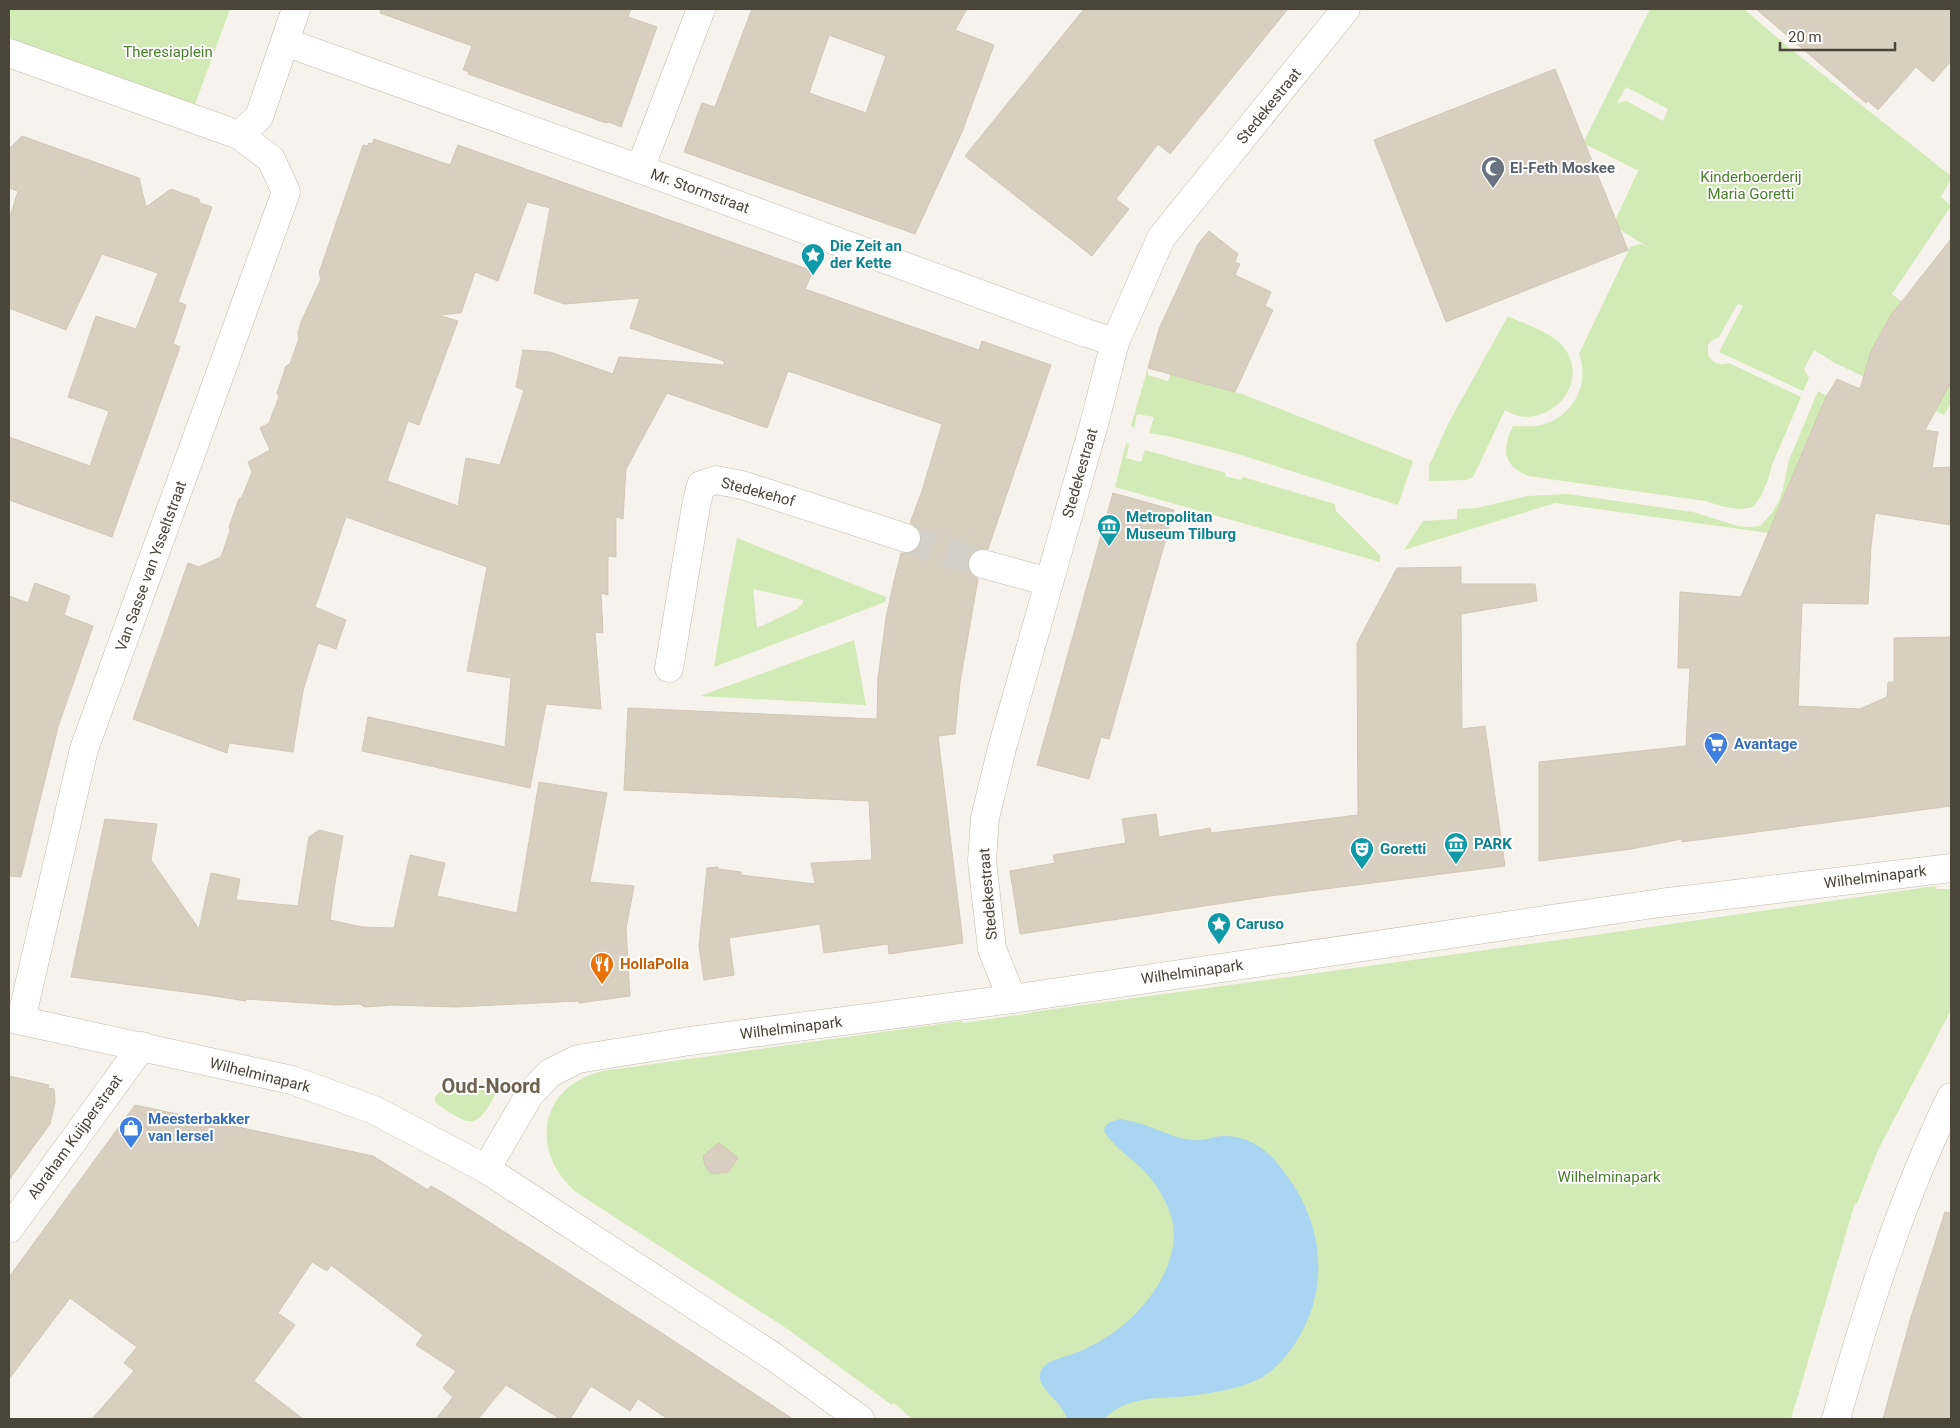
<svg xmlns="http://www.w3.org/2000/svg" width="1960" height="1428" font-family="Roboto,sans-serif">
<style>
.green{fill:#d2eab5;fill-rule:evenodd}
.water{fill:#a9d4f2}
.building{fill:#d8cfc1;stroke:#d3c7b4;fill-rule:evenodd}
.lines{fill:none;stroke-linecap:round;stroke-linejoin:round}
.minor-tunnel{stroke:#d4d0c8;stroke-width:28;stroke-dasharray:28 14;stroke-linecap:butt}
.minor-casing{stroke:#c2bbae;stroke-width:29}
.minor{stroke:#fff;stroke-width:28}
.labels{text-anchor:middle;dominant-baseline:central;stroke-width:4;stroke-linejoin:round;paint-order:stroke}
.park-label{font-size:15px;fill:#4a7f2a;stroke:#fff}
.street-label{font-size:15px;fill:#4b4439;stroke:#fff}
.worship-label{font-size:15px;font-weight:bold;fill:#5b616d;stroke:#fff;text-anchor:start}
.culture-label{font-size:15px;font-weight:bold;fill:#0d838f;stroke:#fff;text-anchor:start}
.shop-label{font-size:15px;font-weight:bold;fill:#366cbe;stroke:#fff;text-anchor:start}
.food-label{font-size:15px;font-weight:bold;fill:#c56008;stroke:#fff;text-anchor:start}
.district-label{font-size:20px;font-weight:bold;fill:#6e6250;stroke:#fff}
</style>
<rect width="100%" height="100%" fill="#f6f3ec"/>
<g class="green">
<path d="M 9,9 L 230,9 L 194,107 L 9,38 Z"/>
<path d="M 1650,9 L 1744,9 L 1787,46 L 1951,176 L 1951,179 L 1941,197 L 1951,206 L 1892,294 L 1951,340 L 1951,403 L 1944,415 L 1835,363 L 1814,350 L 1804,369 L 1809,378 L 1803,391 L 1719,352 L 1743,306 L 1738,303 L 1719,337 L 1711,341 L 1708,345 L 1708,355 C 1713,364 1719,366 1729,363 L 1801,397 L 1772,465 L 1768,480 L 1761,496 L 1754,506 L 1749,508 L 1738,509 L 1721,506 L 1705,501 L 1528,476 C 1502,465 1502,449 1513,426 C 1521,426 1530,427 1537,426 C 1571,420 1591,386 1579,354 L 1630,247 L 1641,244 L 1649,248 L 1613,225 L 1639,169 L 1637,170 L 1583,143 ZM 1626,87 L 1668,109 L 1663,121 L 1627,101 L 1617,103 Z"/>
<path d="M 1508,316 C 1526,325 1556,333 1567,352 C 1586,385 1554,422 1519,416 C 1514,415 1509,412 1505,410 L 1473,477 L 1466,480 L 1429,481 L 1429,466 L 1449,422 Z"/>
<path d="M 1148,367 L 1148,375 L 1168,381 L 1170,374 L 1242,394 L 1413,461 L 1398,505 L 1238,454 L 1172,437 L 1149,433 L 1154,417 L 1137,414 L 1134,428 L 1131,426 Z"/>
<path d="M 1818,391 L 1827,396 L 1768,533 L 1555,503 L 1404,550 L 1423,521 L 1457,519 L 1457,509 L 1477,508 L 1527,496 L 1568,494 L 1693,512 L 1738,526 L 1748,527 L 1760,526 L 1772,513 L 1778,503 L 1782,493 L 1789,460 Z"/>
<path d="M 1126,443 L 1129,444 L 1126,458 L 1141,462 L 1145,450 L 1226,473 L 1225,476 L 1241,480 L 1243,477 L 1335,504 L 1336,511 L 1380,555 L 1380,562 L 1115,487 Z"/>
<path d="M 737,538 L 886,597 L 885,602 L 714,667 L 725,600 ZM 753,589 L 803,600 L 803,603 L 797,609 L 757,628 Z"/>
<path d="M 854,640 L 866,705 L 700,696 Z"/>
<path d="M 1935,886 L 1936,889 L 1951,889 L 1951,1010 L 1878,1150 L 1857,1204 L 1855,1203 L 1791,1419 L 912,1419 L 894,1403 L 892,1405 L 786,1328 L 576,1192 C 528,1151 540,1085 603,1071 L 962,1021 L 963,1023 L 1031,1013 L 1032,1012 L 1595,935 Z"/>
<path d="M 483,1083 L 490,1084 L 497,1091 C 476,1133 469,1126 435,1102 L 435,1097 L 439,1092 L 446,1089 Z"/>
</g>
<path class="water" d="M 1120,1119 C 1130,1121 1140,1123 1150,1127 C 1164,1132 1177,1139 1193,1140 C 1201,1141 1207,1139 1215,1137 C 1230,1134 1246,1138 1258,1146 C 1270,1153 1279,1165 1287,1176 C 1324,1226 1330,1289 1296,1342 C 1286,1357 1275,1370 1259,1379 C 1239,1389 1212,1393 1189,1396 C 1158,1399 1128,1395 1104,1419 L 1067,1419 C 1062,1401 1038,1389 1040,1375 C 1040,1370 1044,1366 1048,1363 C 1055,1359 1065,1357 1073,1354 C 1084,1350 1097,1343 1107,1337 C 1144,1314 1187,1259 1170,1213 C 1164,1195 1152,1178 1139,1166 C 1126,1154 1113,1146 1104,1131 L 1105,1126 L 1110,1122 Z"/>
<g class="building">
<path d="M 381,9 L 631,9 L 628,17 L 657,27 L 621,127 L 609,122 L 606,123 L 468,74 L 469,72 L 463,70 L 472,46 L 380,13 Z"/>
<path d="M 752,9 L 967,9 L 955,30 L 994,45 L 962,132 L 915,234 L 684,152 L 702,103 L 715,107 ZM 829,35 L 886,56 L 866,113 L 809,93 Z"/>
<path d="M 1084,9 L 1288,9 L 1170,154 L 1158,144 L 1116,199 L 1129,209 L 1092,256 L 965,156 Z"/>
<path d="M 1756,9 L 1951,9 L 1951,61 L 1933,82 L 1916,67 L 1878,110 L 1868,101 L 1866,103 Z"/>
<path d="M 1555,69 L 1628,250 L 1446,322 L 1374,140 Z"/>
<path d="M 22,136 L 139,178 L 146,207 L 171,189 L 199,199 L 200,203 L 212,207 L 178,302 L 186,305 L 173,344 L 180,347 L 112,537 L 9,500 L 9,437 L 90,466 L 109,411 L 68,397 L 96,316 L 136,329 L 158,273 L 102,254 L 66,330 L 9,308 L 9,220 L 18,191 L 9,188 L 9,149 Z"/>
<path d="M 374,139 L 450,165 L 458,145 L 813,271 L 805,289 L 979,350 L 982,341 L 1051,365 L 988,549 L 979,549 L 972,553 L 968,559 L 968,568 L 972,575 L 978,579 L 960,682 L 955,734 L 938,736 L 963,943 L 889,954 L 888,944 L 824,953 L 820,924 L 729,938 L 734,975 L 704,980 L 699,946 L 707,868 L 718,867 L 718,869 L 741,872 L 741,875 L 815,884 L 811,863 L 872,860 L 869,801 L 624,790 L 628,708 L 877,719 L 878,678 L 886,618 L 894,581 L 901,553 L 909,553 L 916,550 L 921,542 L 921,534 L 918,528 L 910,523 L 922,491 L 942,424 L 788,371 L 767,428 L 667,393 L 626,469 L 623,519 L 616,517 L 616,557 L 608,556 L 608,595 L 601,593 L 603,633 L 595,632 L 601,709 L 546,704 L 530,788 L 362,751 L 368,717 L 505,747 L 511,678 L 467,671 L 487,567 L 346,517 L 315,607 L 346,620 L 336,649 L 318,643 L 303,690 L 293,752 L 229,743 L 227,753 L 133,719 L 188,563 L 199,567 L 221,557 L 230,531 L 229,527 L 239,499 L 242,497 L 252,472 L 248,462 L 270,450 L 260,428 L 269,423 L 279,397 L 277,393 L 286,366 L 290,364 L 299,338 L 298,333 L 301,322 L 321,279 L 319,273 L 363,145 L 367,146 L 369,143 L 372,144 ZM 527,202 L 550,208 L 534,293 L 564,304 L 640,298 L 630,328 L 724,361 L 724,365 L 619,357 L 613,374 L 550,352 L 523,350 L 516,387 L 524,390 L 500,465 L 466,458 L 458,506 L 387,481 L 408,421 L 419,425 L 458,321 L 438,315 L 461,313 L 475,272 L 498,281 Z"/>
<path d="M 1209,231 L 1238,254 L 1235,262 L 1240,264 L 1235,275 L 1271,292 L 1265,306 L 1273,310 L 1235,392 L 1148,368 L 1159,329 L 1198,244 Z"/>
<path d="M 1951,239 L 1951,382 L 1925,430 L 1938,432 L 1932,468 L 1951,467 L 1951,525 L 1875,513 L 1871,546 L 1868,604 L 1802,603 L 1798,706 L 1860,709 L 1887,697 L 1888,682 L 1894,682 L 1894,638 L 1951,637 L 1951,806 L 1682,842 L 1682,839 L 1631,849 L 1539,861 L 1539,762 L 1686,746 L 1690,668 L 1678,668 L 1680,592 L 1741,597 L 1826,397 L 1837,379 L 1860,389 L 1871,351 L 1891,315 Z"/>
<path d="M 1113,493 L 1174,510 L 1109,739 L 1101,737 L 1089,779 L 1037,765 Z"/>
<path d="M 1461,567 L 1461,584 L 1535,584 L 1537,601 L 1461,614 L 1462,729 L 1485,726 L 1505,866 L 1270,896 L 1020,934 L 1010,871 L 1055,863 L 1053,855 L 1126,843 L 1122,819 L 1156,814 L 1159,837 L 1210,828 L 1211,833 L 1358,815 L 1357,643 L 1397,568 Z"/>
<path d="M 35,583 L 70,596 L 64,615 L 93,626 L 58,727 L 21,877 L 9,876 L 9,596 L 28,603 Z"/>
<path d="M 539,782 L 607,793 L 590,882 L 634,886 L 626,929 L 630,996 L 579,1003 L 579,1001 L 456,1007 L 392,1005 L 365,1007 L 360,1004 L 336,1005 L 246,999 L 246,1001 L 208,995 L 71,977 L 105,819 L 157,824 L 151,860 L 199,929 L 211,873 L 240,879 L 236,900 L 298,906 L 309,837 L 319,830 L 343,836 L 334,889 L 330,920 L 362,927 L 394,928 L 410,855 L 445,863 L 437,896 L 517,913 Z"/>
<path d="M 9,1076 L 49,1085 L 48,1088 L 54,1089 L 55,1102 L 50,1124 L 9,1180 Z"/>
<path d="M 135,1105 L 373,1156 L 428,1190 L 431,1186 L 455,1200 L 674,1341 L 793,1419 L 668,1419 L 638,1399 L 630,1411 L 591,1386 L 570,1419 L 560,1419 L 506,1385 L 478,1419 L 436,1419 L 453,1397 L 443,1388 L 456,1371 L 416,1345 L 423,1335 L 331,1265 L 327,1271 L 312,1262 L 278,1313 L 295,1325 L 254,1381 L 303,1419 L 92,1419 L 134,1371 L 124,1363 L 137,1347 L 70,1298 L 9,1379 L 9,1277 Z"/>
<path d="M 719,1143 L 738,1158 L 728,1172 L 711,1174 L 705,1166 L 703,1156 Z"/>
<path d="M 1945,1212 L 1951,1213 L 1951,1419 L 1883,1419 L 1911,1317 Z"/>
</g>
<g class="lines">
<path class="minor-tunnel" d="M 906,538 L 983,564"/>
<g class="minor-casing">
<g id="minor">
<path d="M 285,42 L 640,169 L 1086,333 L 1115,342"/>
<path d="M 9,53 L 239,135 L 259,117 L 296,9"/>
<path d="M 640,169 L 701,9"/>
<path d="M 983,564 L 1049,582"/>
<path d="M 669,668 L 696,506 L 701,485 L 716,480 L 742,485 L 906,538"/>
<path d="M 1012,999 L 992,949 L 982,861 L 985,818 L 1002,748 L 1093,428 L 1115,342 L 1161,238 L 1346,9"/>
<path d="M 9,1018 L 292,1080 L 374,1110 L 486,1169 L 774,1357 L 860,1419"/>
<path d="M 21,1020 L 84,749 L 286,192 L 271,159 L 239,135"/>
<path d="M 486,1169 L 530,1094 L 550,1073 L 578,1059 L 690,1041 L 1012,999 L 1660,903 L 1951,868"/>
<path d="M 9,1229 L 142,1046"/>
<path d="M 1836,1419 C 1867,1309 1901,1200 1951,1097"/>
</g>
</g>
<use href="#minor" class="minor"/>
</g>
<defs>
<g id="mosque-pin" transform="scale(1.25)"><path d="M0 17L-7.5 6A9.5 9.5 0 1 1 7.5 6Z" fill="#6b7280" stroke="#fff"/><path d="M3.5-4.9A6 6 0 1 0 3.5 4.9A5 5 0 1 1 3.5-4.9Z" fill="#fff"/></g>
<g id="sight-pin" transform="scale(1.25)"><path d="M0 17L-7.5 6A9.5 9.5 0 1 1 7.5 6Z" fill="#0f9aa8" stroke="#fff"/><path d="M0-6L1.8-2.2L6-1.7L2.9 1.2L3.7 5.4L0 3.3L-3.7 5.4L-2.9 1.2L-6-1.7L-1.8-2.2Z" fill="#fff"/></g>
<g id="museum-pin" transform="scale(1.25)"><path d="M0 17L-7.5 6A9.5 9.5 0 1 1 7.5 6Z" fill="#0f9aa8" stroke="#fff"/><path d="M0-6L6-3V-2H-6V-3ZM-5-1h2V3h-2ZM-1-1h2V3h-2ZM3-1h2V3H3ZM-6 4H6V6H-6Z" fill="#fff"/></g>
<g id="supermarket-pin" transform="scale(1.25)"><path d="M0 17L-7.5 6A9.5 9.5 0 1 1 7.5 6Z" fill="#3f7fe0" stroke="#fff"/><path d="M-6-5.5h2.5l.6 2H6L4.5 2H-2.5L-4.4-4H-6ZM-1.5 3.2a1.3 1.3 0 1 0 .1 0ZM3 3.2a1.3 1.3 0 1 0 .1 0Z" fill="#fff"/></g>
<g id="theatre-pin" transform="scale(1.25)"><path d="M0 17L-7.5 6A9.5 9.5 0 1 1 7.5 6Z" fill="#0f9aa8" stroke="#fff"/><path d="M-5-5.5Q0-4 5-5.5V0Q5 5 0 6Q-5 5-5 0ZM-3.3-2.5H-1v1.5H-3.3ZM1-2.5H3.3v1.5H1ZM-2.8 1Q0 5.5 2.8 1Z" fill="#fff"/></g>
<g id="restaurant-pin" transform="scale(1.25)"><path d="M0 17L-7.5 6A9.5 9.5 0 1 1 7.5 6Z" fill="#e8710a" stroke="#fff"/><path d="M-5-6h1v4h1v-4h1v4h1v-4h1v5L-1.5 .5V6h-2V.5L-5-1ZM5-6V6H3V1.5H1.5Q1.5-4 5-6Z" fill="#fff"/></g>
<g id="shop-pin" transform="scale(1.25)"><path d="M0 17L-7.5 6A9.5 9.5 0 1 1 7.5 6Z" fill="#3f7fe0" stroke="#fff"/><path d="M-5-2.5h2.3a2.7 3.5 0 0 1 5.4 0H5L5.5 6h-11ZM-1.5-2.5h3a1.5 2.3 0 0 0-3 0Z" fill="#fff"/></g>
</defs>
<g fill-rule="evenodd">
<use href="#mosque-pin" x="1493" y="168"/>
<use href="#sight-pin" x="813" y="255"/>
<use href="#museum-pin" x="1109" y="526"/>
<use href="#supermarket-pin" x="1716" y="744"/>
<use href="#museum-pin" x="1456" y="844"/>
<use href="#theatre-pin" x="1362" y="849"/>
<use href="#sight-pin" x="1219" y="924"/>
<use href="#restaurant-pin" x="602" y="964"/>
<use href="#shop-pin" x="131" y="1128"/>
</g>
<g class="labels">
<g class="park-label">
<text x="168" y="52">Theresiaplein</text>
<text x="1751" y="177">Kinderboerderij<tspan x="1751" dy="17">Maria Goretti</tspan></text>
<text x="1609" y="1177">Wilhelminapark</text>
</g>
<g class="street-label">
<text transform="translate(1269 106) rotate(-51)">Stedekestraat</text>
<text transform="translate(700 191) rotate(20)">Mr. Stormstraat</text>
<text transform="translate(1080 473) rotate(-74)">Stedekestraat</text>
<text transform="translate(758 492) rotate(15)">Stedekehof</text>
<text transform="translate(151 566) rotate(-70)">Van Sasse van Ysseltstraat</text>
<text transform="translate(1875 877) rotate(-7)">Wilhelminapark</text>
<text transform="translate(988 894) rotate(-95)">Stedekestraat</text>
<text transform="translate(1192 972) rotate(-8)">Wilhelminapark</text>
<text transform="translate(791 1028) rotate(-7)">Wilhelminapark</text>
<text transform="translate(260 1075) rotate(14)">Wilhelminapark</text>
<text transform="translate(75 1137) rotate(-54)">Abraham Kuijperstraat</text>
</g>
<g class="worship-label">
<text x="1510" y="168">El-Feth Moskee</text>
</g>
<g class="culture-label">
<text x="830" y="246">Die Zeit an<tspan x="830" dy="17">der Kette</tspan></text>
<text x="1126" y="517">Metropolitan<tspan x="1126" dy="17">Museum Tilburg</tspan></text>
<text x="1474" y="844">PARK</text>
<text x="1380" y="849">Goretti</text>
<text x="1236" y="924">Caruso</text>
</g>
<g class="shop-label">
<text x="1734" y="744">Avantage</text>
<text x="148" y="1119">Meesterbakker<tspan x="148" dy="17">van Iersel</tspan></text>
</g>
<g class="food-label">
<text x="620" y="964">HollaPolla</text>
</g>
<g class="district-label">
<text x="491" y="1086">Oud-Noord</text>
</g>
</g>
<rect width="1960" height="1428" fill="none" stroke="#4b4439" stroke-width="20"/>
<path d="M1780 42v8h115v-8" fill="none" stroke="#4b4439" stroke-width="2.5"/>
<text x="1788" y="42" font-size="15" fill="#4b4439" stroke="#ffffff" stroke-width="4" paint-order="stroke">20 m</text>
</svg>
